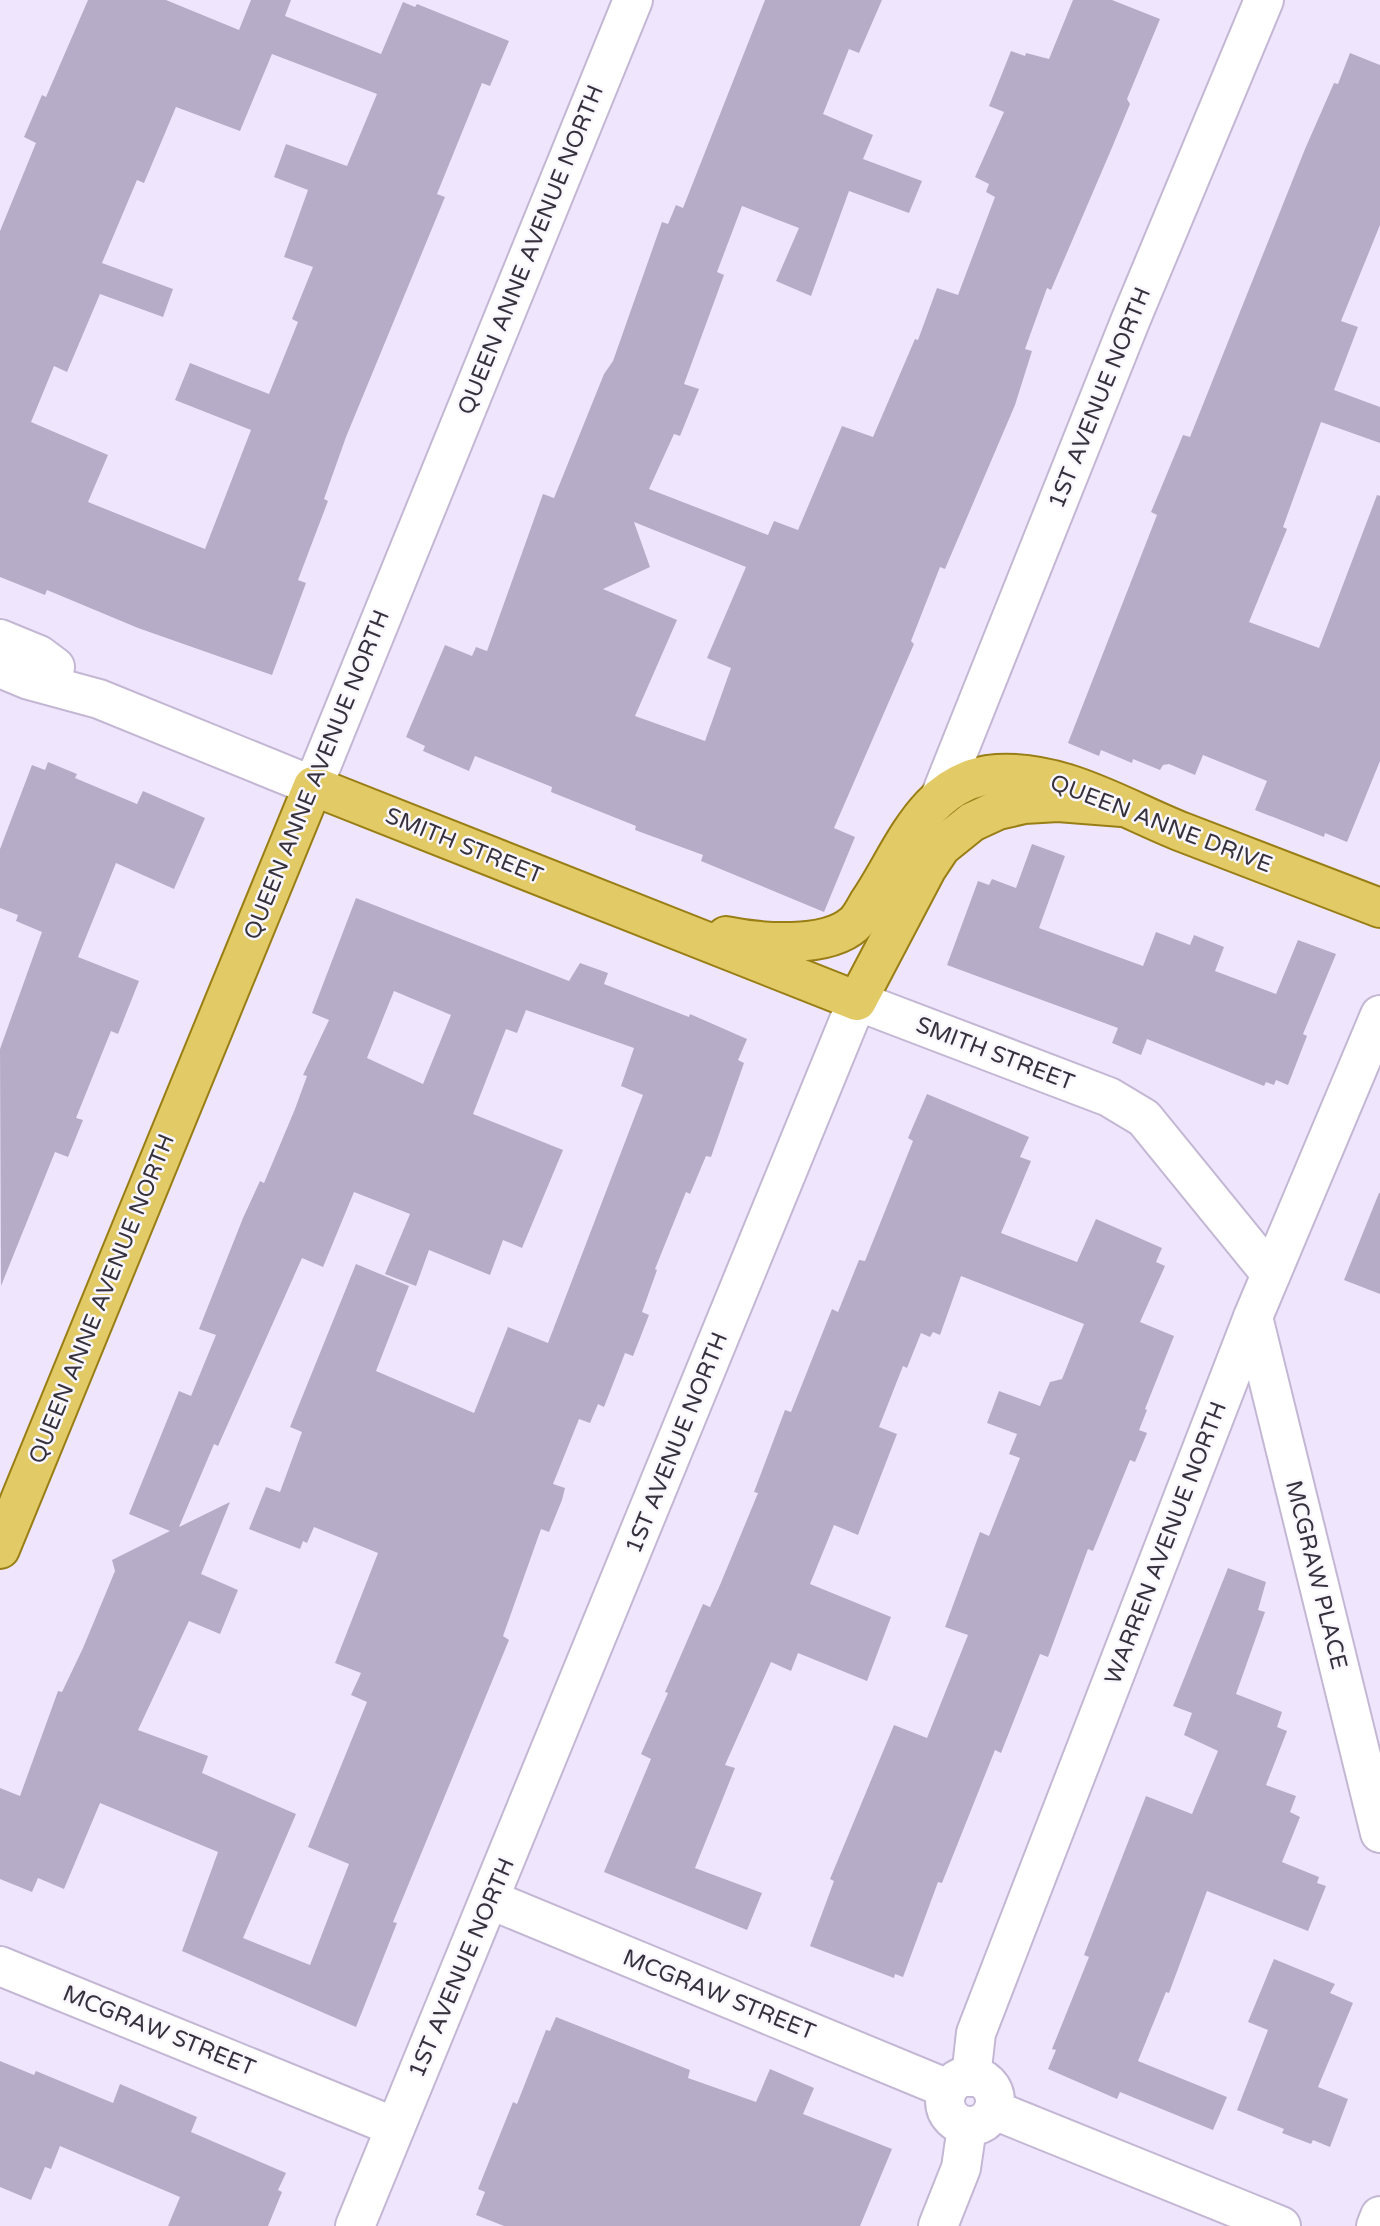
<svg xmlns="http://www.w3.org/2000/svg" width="1380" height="2226" font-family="'Varela Round',sans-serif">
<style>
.building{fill:#b7acc8;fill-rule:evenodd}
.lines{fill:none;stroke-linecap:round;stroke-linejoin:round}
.minor-casing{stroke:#c3b7d4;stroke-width:42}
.major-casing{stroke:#997e15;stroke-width:42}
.minor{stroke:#fff;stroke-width:38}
.major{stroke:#e2ca66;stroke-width:38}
.labels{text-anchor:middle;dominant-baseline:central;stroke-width:5;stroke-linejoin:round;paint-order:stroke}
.street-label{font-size:23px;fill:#36313d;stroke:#f9f7fd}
</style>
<rect width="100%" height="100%" fill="#efe6fe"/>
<g class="building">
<path d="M 88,0 L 166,0 L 239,30 L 251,0 L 291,0 L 285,16 L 381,54 L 403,2 L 415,7 L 417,4 L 509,41 L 490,86 L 482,83 L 437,194 L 445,197 L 346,437 L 324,499 L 328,501 L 298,580 L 306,583 L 272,675 L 138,628 L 47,590 L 45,595 L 0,577 L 0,231 L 36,143 L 24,137 L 42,95 L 46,97 ZM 272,54 L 377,94 L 347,166 L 286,144 L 274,177 L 308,190 L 284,257 L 313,267 L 292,319 L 298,322 L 269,394 L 190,363 L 175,400 L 251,430 L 205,549 L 88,502 L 108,455 L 31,422 L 54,366 L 67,372 L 100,294 L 163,317 L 173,289 L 102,263 L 137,180 L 144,183 L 176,107 L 240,131 Z"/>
<path d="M 765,0 L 882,0 L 859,53 L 849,49 L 823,114 L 873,135 L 863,159 L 922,181 L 909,213 L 849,191 L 811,296 L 776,281 L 799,228 L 742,206 L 717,272 L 724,275 L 684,384 L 699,389 L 680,436 L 674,434 L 649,489 L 768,535 L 774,521 L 798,530 L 842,426 L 873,437 L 915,339 L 918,340 L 937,288 L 958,295 L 995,197 L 986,192 L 989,184 L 975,177 L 1004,112 L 989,106 L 1011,51 L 1025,56 L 1026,53 L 1049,59 L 1073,0 L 1112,0 L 1160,19 L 1127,99 L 1130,104 L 1111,150 L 1051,290 L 1047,288 L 1025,349 L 1032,351 L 1015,405 L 945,569 L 940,567 L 911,641 L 914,644 L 834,828 L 855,837 L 824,912 L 701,861 L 703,855 L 635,830 L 636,826 L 551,792 L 552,787 L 475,756 L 469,771 L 423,751 L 425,746 L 406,737 L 445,645 L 472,656 L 476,647 L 487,651 L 543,494 L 554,498 L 604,374 L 613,361 L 662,222 L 668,224 L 676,205 L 683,208 ZM 634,522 L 746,567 L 707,658 L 731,668 L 705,741 L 635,716 L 677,620 L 603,589 L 650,567 Z"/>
<path d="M 1350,53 L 1380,65 L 1380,225 L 1341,321 L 1358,327 L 1334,390 L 1380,407 L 1380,443 L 1321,422 L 1283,527 L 1287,529 L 1249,622 L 1319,648 L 1377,495 L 1380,496 L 1380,761 L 1347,842 L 1325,833 L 1324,837 L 1255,810 L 1267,781 L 1203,755 L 1195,775 L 1169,764 L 1163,765 L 1160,770 L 1133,759 L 1132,763 L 1101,750 L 1099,756 L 1068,743 L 1157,515 L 1151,512 L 1183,435 L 1190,437 L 1305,149 L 1334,83 L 1338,84 Z"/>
<path d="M 48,762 L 77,774 L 75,778 L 137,804 L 143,791 L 205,818 L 174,889 L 116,863 L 78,957 L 139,981 L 118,1034 L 111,1031 L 76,1118 L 83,1120 L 68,1157 L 55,1152 L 1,1286 L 0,1049 L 42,932 L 16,921 L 18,915 L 0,908 L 0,849 L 32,765 L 45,770 Z"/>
<path d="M 1032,844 L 1065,856 L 1039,928 L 1143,966 L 1156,932 L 1190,945 L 1194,935 L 1224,947 L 1215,971 L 1276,994 L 1298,940 L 1336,954 L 1303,1034 L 1307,1036 L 1288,1085 L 1276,1080 L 1274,1085 L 1266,1082 L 1264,1086 L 1147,1039 L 1141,1055 L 1112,1043 L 1118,1028 L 947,965 L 978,881 L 989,885 L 992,879 L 1016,888 Z"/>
<path d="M 356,898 L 569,981 L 580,963 L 608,973 L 604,984 L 689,1017 L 690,1014 L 747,1039 L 738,1060 L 744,1063 L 711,1157 L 706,1156 L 690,1194 L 686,1192 L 655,1269 L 657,1270 L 642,1312 L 649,1315 L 633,1356 L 625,1353 L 604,1407 L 598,1404 L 590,1423 L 579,1419 L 553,1484 L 565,1488 L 562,1500 L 549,1532 L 541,1529 L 503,1636 L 509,1640 L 393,1922 L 397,1923 L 356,2027 L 182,1951 L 218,1852 L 100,1803 L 64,1889 L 38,1878 L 32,1892 L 0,1879 L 0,1788 L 20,1796 L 58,1691 L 62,1692 L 83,1648 L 115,1571 L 112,1560 L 170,1531 L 129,1514 L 179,1391 L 191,1396 L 216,1335 L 199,1329 L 243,1218 L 260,1181 L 264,1183 L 295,1109 L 307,1076 L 303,1075 L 329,1020 L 312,1013 ZM 394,991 L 451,1015 L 423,1084 L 367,1058 ZM 526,1010 L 634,1048 L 621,1086 L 643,1095 L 548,1343 L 508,1327 L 474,1413 L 376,1371 L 409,1286 L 356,1264 L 290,1427 L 302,1432 L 280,1492 L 266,1487 L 249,1529 L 300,1549 L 303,1541 L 307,1543 L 314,1527 L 378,1553 L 335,1663 L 361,1673 L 351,1695 L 367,1702 L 308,1847 L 349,1864 L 310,1965 L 243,1938 L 296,1814 L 202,1773 L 208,1756 L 138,1730 L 189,1621 L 220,1634 L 238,1590 L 201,1574 L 230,1502 L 179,1527 L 214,1444 L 218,1446 L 302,1258 L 323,1267 L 354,1192 L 410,1214 L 385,1274 L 416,1286 L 429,1250 L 490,1275 L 503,1240 L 522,1248 L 563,1150 L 473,1114 L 506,1029 L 517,1033 Z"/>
<path d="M 927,1094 L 1029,1137 L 1020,1157 L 1031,1161 L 1001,1233 L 1077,1262 L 1096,1219 L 1162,1248 L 1156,1262 L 1165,1266 L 1140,1322 L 1174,1336 L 1145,1409 L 1147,1410 L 1139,1430 L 1147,1433 L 1135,1462 L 1130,1460 L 1093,1551 L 1088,1549 L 1048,1657 L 1040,1654 L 1001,1753 L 995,1750 L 942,1883 L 938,1882 L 903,1977 L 895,1974 L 894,1978 L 810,1946 L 834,1881 L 830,1879 L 894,1725 L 927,1738 L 968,1635 L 945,1627 L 980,1532 L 989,1536 L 1020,1458 L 1009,1454 L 1017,1434 L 987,1423 L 999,1391 L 1040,1406 L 1050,1382 L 1062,1379 L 1084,1324 L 961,1276 L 940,1335 L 933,1332 L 930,1337 L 921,1333 L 907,1368 L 903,1366 L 879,1427 L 897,1434 L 858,1535 L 834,1525 L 810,1584 L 891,1617 L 867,1681 L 798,1653 L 791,1671 L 771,1662 L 725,1765 L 735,1768 L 695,1868 L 762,1893 L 747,1930 L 604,1872 L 651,1759 L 641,1754 L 668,1693 L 665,1692 L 703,1604 L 710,1607 L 720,1585 L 758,1493 L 754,1492 L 785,1410 L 791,1412 L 832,1309 L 838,1312 L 859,1260 L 865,1261 L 913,1141 L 908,1138 Z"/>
<path d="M 1379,1193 L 1380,1193 L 1380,1294 L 1344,1280 Z"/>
<path d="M 1228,1568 L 1266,1582 L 1258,1610 L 1265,1612 L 1236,1694 L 1282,1712 L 1277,1727 L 1287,1731 L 1266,1785 L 1296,1796 L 1290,1812 L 1300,1817 L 1282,1862 L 1319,1877 L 1317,1883 L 1326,1886 L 1308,1931 L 1207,1891 L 1169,1993 L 1166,1992 L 1138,2061 L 1227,2097 L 1213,2130 L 1120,2092 L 1117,2099 L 1048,2069 L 1056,2050 L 1052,2049 L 1089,1957 L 1084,1955 L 1146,1796 L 1192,1814 L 1218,1751 L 1184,1735 L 1192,1713 L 1173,1706 Z"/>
<path d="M 1274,1959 L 1335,1984 L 1330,1993 L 1353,2003 L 1318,2087 L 1348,2099 L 1330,2147 L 1313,2140 L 1311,2144 L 1282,2133 L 1284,2129 L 1237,2110 L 1268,2030 L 1248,2022 Z"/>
<path d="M 556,2017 L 690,2070 L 688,2078 L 756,2102 L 770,2069 L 814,2088 L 803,2114 L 892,2149 L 860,2226 L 504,2226 L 476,2215 L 485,2192 L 478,2189 L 513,2102 L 517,2104 L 546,2030 L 550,2031 Z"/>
<path d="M 0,2061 L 34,2075 L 36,2071 L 113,2103 L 120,2084 L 197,2117 L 191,2132 L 286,2173 L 278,2190 L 282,2192 L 268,2226 L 168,2226 L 180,2197 L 60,2146 L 51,2169 L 45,2167 L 31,2200 L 0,2187 Z"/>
</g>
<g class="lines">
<g class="minor-casing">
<g id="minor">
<path d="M 0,639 L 39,655 L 55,667"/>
<path d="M 0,668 L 29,680 L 99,699 L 313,786 L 633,0"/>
<path d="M 940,797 L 1131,319 L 1264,0"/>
<path d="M 1253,1317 L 1380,1833"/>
<path d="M 491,1900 L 948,2089"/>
<path d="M 0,1966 L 395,2127"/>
<circle cx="970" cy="2101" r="25"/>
<path d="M 971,2077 L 976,2033 L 1253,1317 L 1380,1015"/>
<path d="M 994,2110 L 1281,2226"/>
<path d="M 355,2226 L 857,1001 L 1109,1097 L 1144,1118 L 1271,1274"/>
<path d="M 938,2226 L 961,2168 L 967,2127"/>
<path d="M 1376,2226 L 1380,2216"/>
</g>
</g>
<g class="major-casing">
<g id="major">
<path d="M 726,936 C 760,943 826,949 854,924 C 860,919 865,909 869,902 C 903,852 925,779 997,774 C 1063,770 1124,809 1182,832 C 1248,858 1314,883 1380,908"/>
<path d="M 0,1549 L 313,786 L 857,1001 L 927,868 L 941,847 L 972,822 L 998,810 L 1024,804 L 1058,802 L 1122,807"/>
</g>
</g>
<use href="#minor" class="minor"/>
<use href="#major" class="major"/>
</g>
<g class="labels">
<g class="street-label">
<text transform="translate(531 250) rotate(-68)">QUEEN ANNE AVENUE NORTH</text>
<text transform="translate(1100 398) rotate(-68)">1ST AVENUE NORTH</text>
<text transform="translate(317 775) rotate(-68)">QUEEN ANNE AVENUE NORTH</text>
<text transform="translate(1161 824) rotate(21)">QUEEN ANNE DRIVE</text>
<text transform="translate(464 846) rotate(22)">SMITH STREET</text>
<text transform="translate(995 1054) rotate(21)">SMITH STREET</text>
<text transform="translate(102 1299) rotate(-68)">QUEEN ANNE AVENUE NORTH</text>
<text transform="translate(677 1443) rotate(-68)">1ST AVENUE NORTH</text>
<text transform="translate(1166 1543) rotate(-69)">WARREN AVENUE NORTH</text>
<text transform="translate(1316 1575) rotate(76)">MCGRAW PLACE</text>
<text transform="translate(462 1968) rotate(-67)">1ST AVENUE NORTH</text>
<text transform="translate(719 1995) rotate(22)">MCGRAW STREET</text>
<text transform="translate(159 2031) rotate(22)">MCGRAW STREET</text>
</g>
</g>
</svg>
